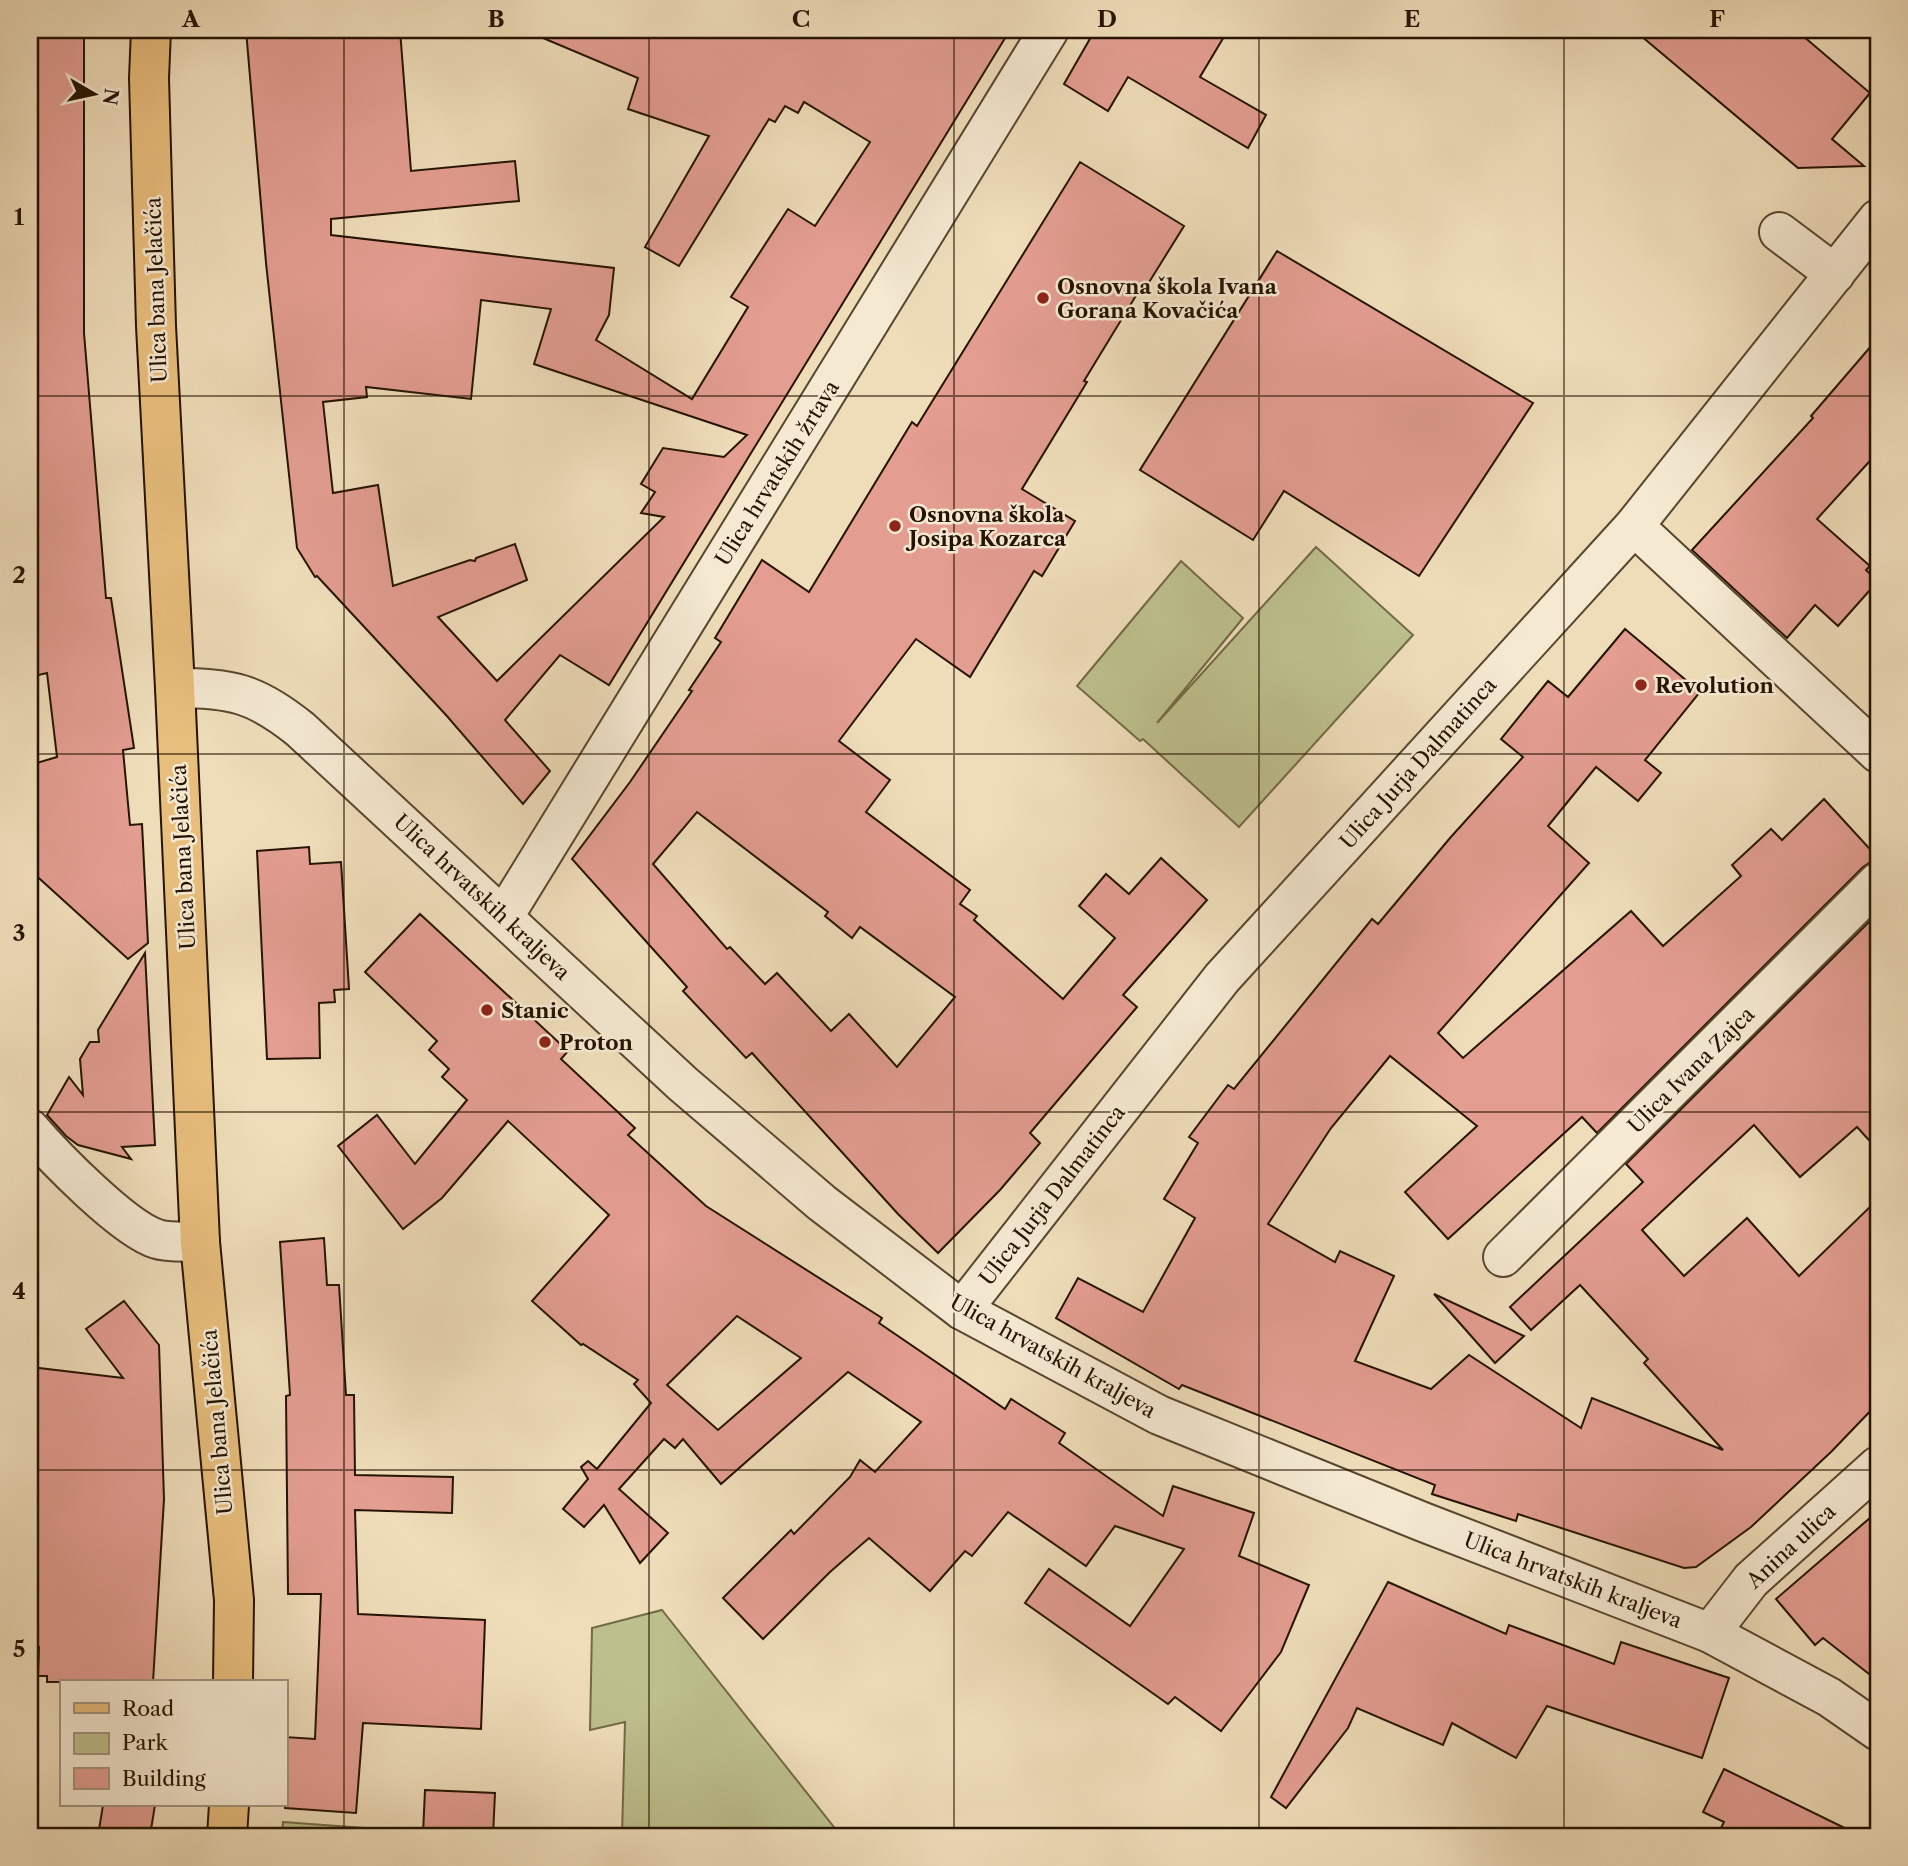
<svg xmlns="http://www.w3.org/2000/svg" width="1908" height="1866" font-family="'Libre Caslon Text',serif">
<style>
.green{fill:#bdc08d;stroke:#716a46;stroke-width:2}
.building{fill:#e39d91;stroke:#251300;stroke-width:2;fill-rule:evenodd}
.lines{fill:none;stroke-linecap:round;stroke-linejoin:round}
.minor-casing{stroke:#58462e;stroke-width:42}
.major-casing{stroke:#251300;stroke-width:42}
.minor{stroke:#f5e9d2;stroke-width:38}
.major{stroke:#e8be7d;stroke-width:38}
.grid{fill:none;stroke:#251300;stroke-width:2;stroke-opacity:0.55}
.poi-dot{fill:#8f2418;stroke:#f5e9d2;stroke-width:2.5}
.labels{text-anchor:middle;dominant-baseline:central;stroke-width:5;stroke-linejoin:round;paint-order:stroke}
.poi-label{font-size:21px;font-weight:bold;fill:#251300;stroke:#f5e9d2;text-anchor:start}
.street-label{font-size:21px;fill:#251300;stroke:#f5e9d2}
.neatline{fill:none;stroke:#251300;stroke-width:2.5}
.grid-label{font-size:23px;text-anchor:middle;font-weight:bold;fill:#251300}
</style>
<rect width="100%" height="100%" fill="#efddba"/>
<filter id="stains"><feTurbulence type="fractalNoise" baseFrequency=".00286" numOctaves="4"/><feColorMatrix values="0 0 0 0 .2 0 0 0 0 .09 0 0 0 0 .02 0 0 0 .5 -.17"/></filter>
<radialGradient id="worn" r=".72"><stop offset=".6" stop-color="#630" stop-opacity="0"/><stop offset="1" stop-color="#630" stop-opacity=".3"/></radialGradient>
<g class="green">
<path d="M 1316,547 L 1413,635 L 1239,827 L 1143,739 L 1140,741 L 1077,686 L 1181,561 L 1243,618 L 1157,723 Z"/>
<path d="M 662,1610 L 841,1836 L 622,1836 L 625,1722 L 590,1730 L 592,1628 Z"/>
<path d="M 283,1822 L 473,1836 L 282,1836 Z"/>
</g>
<g class="building">
<path d="M 37,30 L 84,30 L 84,333 L 106,598 L 111,598 L 134,748 L 123,750 L 130,825 L 142,824 L 148,943 L 128,959 L 30,870 L 30,765 L 57,757 L 47,673 L 30,677 L 30,42 L 37,42 Z"/>
<path d="M 246,30 L 400,30 L 411,171 L 515,161 L 519,201 L 331,219 L 331,235 L 614,268 L 609,315 L 596,340 L 692,399 L 748,307 L 731,297 L 788,209 L 815,226 L 870,142 L 804,102 L 798,113 L 785,106 L 775,122 L 769,119 L 679,266 L 645,247 L 709,136 L 628,109 L 638,78 L 524,30 L 1010,30 L 609,685 L 560,655 L 505,720 L 550,771 L 523,804 L 446,715 L 317,576 L 315,577 L 297,548 L 266,263 ZM 481,300 L 551,309 L 534,364 L 747,435 L 724,457 L 663,448 L 641,484 L 655,492 L 641,513 L 664,517 L 497,681 L 438,617 L 527,580 L 515,544 L 476,558 L 475,561 L 470,560 L 393,586 L 378,485 L 333,493 L 323,402 L 367,397 L 366,387 L 471,399 Z"/>
<path d="M 1095,30 L 1228,30 L 1200,77 L 1266,115 L 1248,148 L 1128,77 L 1108,111 L 1064,84 Z"/>
<path d="M 1634,30 L 1796,30 L 1870,93 L 1832,139 L 1864,166 L 1798,168 Z"/>
<path d="M 1080,162 L 1184,226 L 1143,292 L 1140,289 L 1084,381 L 1087,382 L 1022,489 L 1075,521 L 1042,576 L 1034,571 L 970,677 L 916,639 L 839,741 L 890,780 L 866,812 L 970,890 L 960,904 L 977,916 L 974,920 L 1063,999 L 1115,938 L 1079,906 L 1106,874 L 1129,894 L 1161,858 L 1207,900 L 1123,995 L 1137,1007 L 1030,1133 L 1040,1143 L 1000,1190 L 938,1253 L 898,1214 L 752,1053 L 746,1058 L 683,991 L 687,987 L 572,859 L 630,782 L 692,691 L 689,690 L 721,642 L 715,638 L 762,560 L 809,592 L 912,422 L 917,426 ZM 697,812 L 828,912 L 825,916 L 852,938 L 860,927 L 955,997 L 897,1067 L 849,1014 L 831,1031 L 777,973 L 765,984 L 730,947 L 727,949 L 653,864 Z"/>
<path d="M 1277,251 L 1533,403 L 1419,576 L 1284,491 L 1253,540 L 1140,470 Z"/>
<path d="M 1878,338 L 1878,452 L 1817,519 L 1870,566 L 1866,570 L 1878,581 L 1838,626 L 1815,605 L 1787,638 L 1692,550 L 1813,418 L 1811,416 Z"/>
<path d="M 1625,629 L 1700,692 L 1645,760 L 1661,773 L 1638,801 L 1596,767 L 1548,826 L 1589,863 L 1438,1033 L 1463,1058 L 1631,911 L 1663,946 L 1741,876 L 1732,865 L 1771,829 L 1782,840 L 1824,799 L 1878,858 L 1878,861 L 1872,861 L 1863,867 L 1597,1133 L 1582,1117 L 1448,1239 L 1405,1192 L 1477,1126 L 1390,1056 L 1331,1128 L 1268,1224 L 1335,1262 L 1340,1251 L 1394,1276 L 1355,1361 L 1431,1389 L 1469,1355 L 1581,1428 L 1592,1398 L 1723,1450 L 1644,1363 L 1648,1359 L 1580,1285 L 1531,1330 L 1510,1307 L 1643,1182 L 1626,1164 L 1878,913 L 1878,1150 L 1857,1127 L 1800,1177 L 1754,1125 L 1642,1230 L 1684,1276 L 1747,1218 L 1799,1276 L 1878,1199 L 1878,1403 L 1832,1451 L 1751,1527 L 1696,1567 L 1684,1568 L 1518,1514 L 1516,1521 L 1432,1494 L 1435,1485 L 1182,1385 L 1179,1389 L 1056,1318 L 1078,1278 L 1143,1312 L 1195,1218 L 1164,1199 L 1198,1143 L 1189,1137 L 1228,1085 L 1234,1089 L 1372,919 L 1378,924 L 1450,838 L 1523,757 L 1501,739 L 1548,681 L 1568,697 Z"/>
<path d="M 309,847 L 310,864 L 341,862 L 349,989 L 334,990 L 335,1002 L 319,1003 L 320,1058 L 267,1059 L 257,851 Z"/>
<path d="M 420,914 L 568,1051 L 561,1059 L 635,1128 L 628,1135 L 706,1206 L 882,1318 L 879,1323 L 1005,1409 L 1011,1399 L 1065,1433 L 1059,1443 L 1163,1516 L 1173,1486 L 1254,1513 L 1239,1556 L 1309,1585 L 1281,1652 L 1221,1731 L 1175,1697 L 1168,1704 L 1025,1603 L 1049,1569 L 1130,1626 L 1184,1549 L 1115,1526 L 1086,1566 L 1008,1512 L 972,1556 L 965,1551 L 930,1591 L 869,1538 L 830,1572 L 763,1639 L 723,1598 L 791,1530 L 794,1534 L 850,1477 L 860,1460 L 875,1472 L 921,1422 L 848,1372 L 721,1484 L 683,1439 L 675,1448 L 664,1439 L 619,1489 L 668,1533 L 640,1563 L 604,1505 L 584,1527 L 563,1509 L 588,1479 L 581,1467 L 588,1461 L 597,1469 L 651,1403 L 634,1384 L 638,1380 L 583,1344 L 581,1345 L 532,1301 L 609,1215 L 508,1121 L 442,1198 L 403,1229 L 338,1146 L 377,1115 L 415,1164 L 467,1100 L 442,1077 L 449,1069 L 429,1050 L 437,1041 L 365,972 ZM 737,1316 L 801,1358 L 718,1430 L 667,1385 Z"/>
<path d="M 145,953 L 155,1145 L 122,1147 L 131,1159 L 78,1145 L 66,1136 L 47,1115 L 69,1077 L 83,1095 L 80,1059 L 90,1042 L 99,1042 L 98,1030 Z"/>
<path d="M 324,1238 L 327,1285 L 339,1285 L 346,1395 L 354,1395 L 355,1475 L 453,1477 L 452,1513 L 355,1510 L 358,1614 L 485,1620 L 481,1729 L 363,1723 L 356,1813 L 285,1808 L 285,1737 L 315,1739 L 321,1594 L 288,1594 L 286,1396 L 290,1395 L 280,1242 Z"/>
<path d="M 1434,1294 L 1524,1336 L 1495,1363 Z"/>
<path d="M 124,1301 L 159,1345 L 164,1499 L 153,1682 L 47,1682 L 47,1676 L 38,1676 L 39,1647 L 30,1646 L 30,1367 L 123,1378 L 86,1329 Z"/>
<path d="M 1878,1511 L 1878,1681 L 1823,1638 L 1815,1645 L 1776,1599 Z"/>
<path d="M 1388,1582 L 1506,1634 L 1509,1625 L 1614,1664 L 1621,1642 L 1729,1678 L 1702,1758 L 1547,1706 L 1516,1758 L 1452,1723 L 1443,1745 L 1357,1708 L 1348,1728 L 1286,1808 L 1271,1797 Z"/>
<path d="M 1724,1769 L 1861,1836 L 1717,1836 L 1724,1822 L 1703,1812 Z"/>
<path d="M 425,1790 L 495,1793 L 493,1836 L 423,1834 Z"/>
<path d="M 103,1805 L 155,1805 L 150,1836 L 98,1836 Z"/>
</g>
<g class="lines">
<g class="minor-casing">
<g id="minor">
<path d="M 1779,232 L 1835,274"/>
<path d="M 1634,526 L 1878,753"/>
<path d="M 175,688 C 232,688 255,693 300,729 L 683,1084 L 822,1203 L 962,1310 L 1159,1415 L 1423,1522 L 1710,1633 L 1829,1697 L 1878,1731"/>
<path d="M 504,916 L 1049,30"/>
<path d="M 30,1129 C 54,1157 124,1229 157,1239 C 169,1243 187,1241 200,1242"/>
<path d="M 1503,1257 L 1878,882"/>
<path d="M 962,1310 L 1222,978 L 1634,526 L 1878,219"/>
<path d="M 1710,1633 L 1751,1580 L 1878,1466"/>
</g>
</g>
<g class="major-casing">
<g id="major">
<path d="M 151,30 L 149,78 L 156,326 L 175,688 L 200,1242 L 234,1600 L 233,1682"/>
<path d="M 227,1836 L 229,1805"/>
</g>
</g>
<use href="#minor" class="minor"/>
<use href="#major" class="major"/>
</g>
<path class="grid" d="M 344,30 L 344,1836M 649,30 L 649,1836M 954,30 L 954,1836M 1259,30 L 1259,1836M 1564,30 L 1564,1836M 30,396 L 1878,396M 30,754 L 1878,754M 30,1112 L 1878,1112M 30,1470 L 1878,1470"/>
<g class="poi-dot">
<circle cx="1043" cy="298" r="7"/>
<circle cx="895" cy="526" r="7"/>
<circle cx="1641" cy="685" r="7"/>
<circle cx="487" cy="1010" r="7"/>
<circle cx="545" cy="1042" r="7"/>
</g>
<g class="labels">
<g class="poi-label">
<text x="1057" y="286">Osnovna škola Ivana<tspan x="1057" dy="24">Gorana Kovačića</tspan></text>
<text x="909" y="514">Osnovna škola<tspan x="909" dy="24">Josipa Kozarca</tspan></text>
<text x="1655" y="685">Revolution</text>
<text x="501" y="1010">Stanic</text>
<text x="559" y="1042">Proton</text>
</g>
<g class="street-label">
<text transform="translate(156 290) rotate(-92)">Ulica bana Jelačića</text>
<text transform="translate(777 473) rotate(-58)">Ulica hrvatskih žrtava</text>
<text transform="translate(1418 763) rotate(-48)">Ulica Jurja Dalmatinca</text>
<text transform="translate(183 857) rotate(-93)">Ulica bana Jelačića</text>
<text transform="translate(482 897) rotate(43)">Ulica hrvatskih kraljeva</text>
<text transform="translate(1691 1070) rotate(-45)">Ulica Ivana Zajca</text>
<text transform="translate(1052 1195) rotate(-52)">Ulica Jurja Dalmatinca</text>
<text transform="translate(1053 1356) rotate(29)">Ulica hrvatskih kraljeva</text>
<text transform="translate(217 1422) rotate(-95)">Ulica bana Jelačića</text>
<text transform="translate(1791 1546) rotate(-43)">Anina ulica</text>
<text transform="translate(1573 1580) rotate(21)">Ulica hrvatskih kraljeva</text>
</g>
</g>
<rect width="1908" height="1866" fill="none" stroke="#efddba" stroke-width="77"/>
<rect x="60" y="1680" width="228" height="126" fill="#f5e9d2" stroke="#a2937e" stroke-width="2"/>
<rect x="74" y="1703" width="35" height="10" fill="#e8be7d" stroke="#a2937e" stroke-width="2"/>
<text x="122" y="1716" font-size="21" fill="#251300">Road</text>
<rect x="74" y="1733" width="35" height="21" fill="#bdc08d" stroke="#a2937e" stroke-width="2"/>
<text x="122" y="1750" font-size="21" fill="#251300">Park</text>
<rect x="74" y="1768" width="35" height="21" fill="#e39d91" stroke="#a2937e" stroke-width="2"/>
<text x="122" y="1786" font-size="21" fill="#251300">Building</text>
<g transform="translate(94 94) rotate(99)" stroke="#f5e9d2" stroke-width="5" paint-order="stroke">
<path d="M0-5L12 26L0 18L-12 26Z" fill="#251300"/>
<text y="-10" font-size="19" font-weight="bold" text-anchor="middle" fill="#251300">N</text>
</g>
<rect x="38" y="38" width="1832" height="1790" class="neatline"/>
<g class="grid-label">
<text x="191" y="27">A</text>
<text x="496" y="27">B</text>
<text x="801" y="27">C</text>
<text x="1107" y="27">D</text>
<text x="1412" y="27">E</text>
<text x="1717" y="27">F</text>
<text x="19" y="225">1</text>
<text x="19" y="583">2</text>
<text x="19" y="941">3</text>
<text x="19" y="1299">4</text>
<text x="19" y="1657">5</text>
</g>
<rect width="100%" height="100%" filter="url(#stains)"/>
<rect width="100%" height="100%" fill="url(#worn)"/>
</svg>
